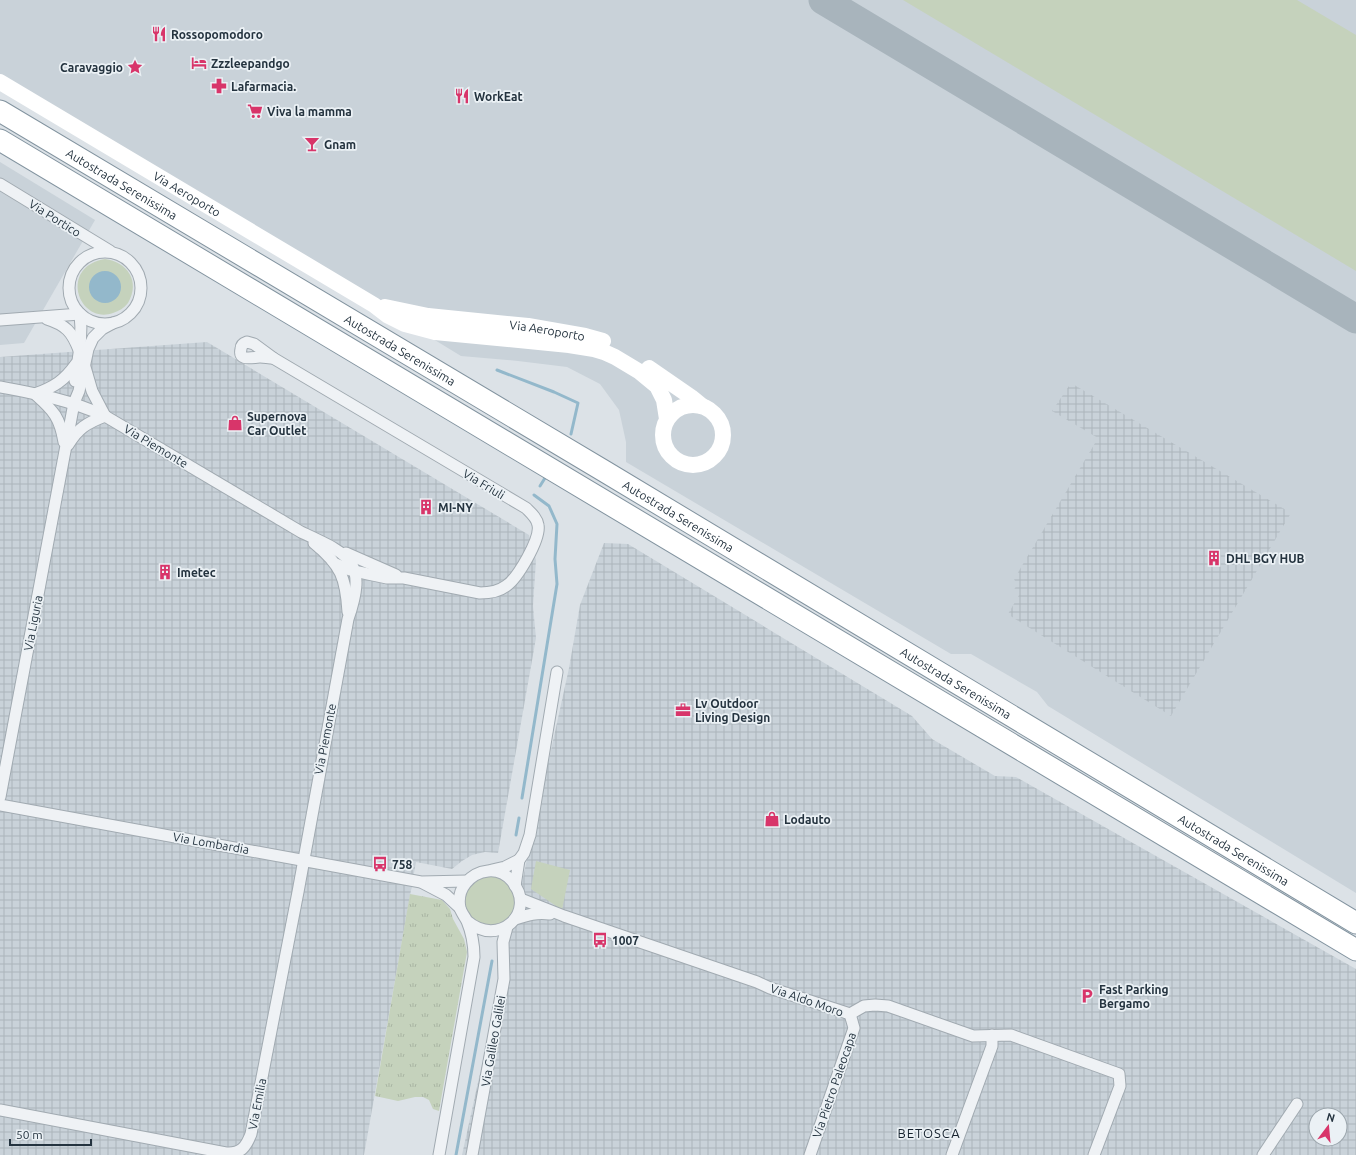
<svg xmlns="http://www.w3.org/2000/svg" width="1356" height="1155" font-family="Ubuntu,sans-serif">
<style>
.built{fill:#c9d2d9}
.industrial{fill:url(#industrial-grid);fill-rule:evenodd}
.green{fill:#c5d2bc}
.park{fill:url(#park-tufts)}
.water{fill:#93b8cb}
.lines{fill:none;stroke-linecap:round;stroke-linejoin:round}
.stream{stroke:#93b8cb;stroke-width:3}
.taxiway{stroke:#a8b4bc;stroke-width:29}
.street-casing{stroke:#a1aab1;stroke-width:13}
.highway-casing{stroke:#82939f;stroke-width:23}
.street{stroke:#eff2f5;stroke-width:11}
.secondary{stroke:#fff;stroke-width:16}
.highway{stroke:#fff;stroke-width:21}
.labels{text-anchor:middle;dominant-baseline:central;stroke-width:3.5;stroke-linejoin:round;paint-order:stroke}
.poi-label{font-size:12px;font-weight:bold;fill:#24333f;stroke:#ebf1f5;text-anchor:start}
.street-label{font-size:12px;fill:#24333f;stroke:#ebf1f5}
.neighbourhood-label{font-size:13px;letter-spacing:1px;fill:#17232f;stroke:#ebf1f5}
</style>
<defs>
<pattern id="industrial-grid" width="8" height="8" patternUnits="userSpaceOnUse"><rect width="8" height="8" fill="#c9d2d9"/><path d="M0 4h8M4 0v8" fill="none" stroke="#acb5bb"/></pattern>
<pattern id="park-tufts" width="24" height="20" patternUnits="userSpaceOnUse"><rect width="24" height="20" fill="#c5d2bc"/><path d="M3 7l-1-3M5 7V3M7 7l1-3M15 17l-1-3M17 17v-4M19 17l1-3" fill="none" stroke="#a9b5a3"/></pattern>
</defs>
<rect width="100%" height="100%" fill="#dce2e7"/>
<g class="built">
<path d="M 0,0 L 1356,0 L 1356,893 L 1048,706 L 1037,692 L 971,654 L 951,654 L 626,462 L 626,442 L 619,410 L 600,384 L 567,367 L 518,361 L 461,356 L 0,75 Z"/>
<path d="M 0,162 L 95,220 L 24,343 L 0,345 Z"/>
</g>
<g class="industrial">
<path d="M 207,342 L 529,535 L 536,560 L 533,606 L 536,638 L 498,853 L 485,852 L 472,855 L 462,861 L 452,869 L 416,862 L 364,1155 L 0,1155 L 0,357 Z"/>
<path d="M 1071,383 L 1291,513 L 1171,716 L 1015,619 L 1008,614 L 1019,595 L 1013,591 L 1017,585 L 1014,579 L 1098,438 L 1052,411 Z"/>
<path d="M 604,543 L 628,544 L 912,716 L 932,739 L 995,776 L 1016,777 L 1356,969 L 1356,1155 L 462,1155 L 569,668 L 580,605 ZM 1316,1115 L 1340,1115 L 1340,1139 L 1316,1139 Z"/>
</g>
<g class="green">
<path d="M 903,0 L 1297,0 L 1356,35 L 1356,271 Z"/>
<path d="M 105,259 C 127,262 141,281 128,303 C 124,308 119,311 113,313 C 79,325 58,267 105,259 Z"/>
<path d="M 536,861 L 570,870 L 562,910 L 531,889 Z"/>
<circle cx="490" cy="901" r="25"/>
</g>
<path class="park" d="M 410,894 L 442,900 L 450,909 L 453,919 L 464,939 L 467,952 L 439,1111 L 433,1109 L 429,1100 L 423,1097 L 415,1097 L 398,1101 L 375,1096 Z"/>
<circle class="water" cx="105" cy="287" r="16"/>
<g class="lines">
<g class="stream">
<path d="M 497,370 L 554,392 L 578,403 L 571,434"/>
<path d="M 540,486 L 545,478"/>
<path d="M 522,798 L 557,584 L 555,559 L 557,524 L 549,506 L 534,495"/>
<path d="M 516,835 L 519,818"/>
<path d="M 456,1155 L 492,961"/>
</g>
<path class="taxiway" d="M 823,0 L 1356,319"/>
<g class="street-casing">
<g id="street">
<path d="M 0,184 L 110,251"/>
<circle cx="105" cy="288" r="36"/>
<path d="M 47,319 C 66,325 72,332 79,350"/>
<path d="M 0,320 L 80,314"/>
<path d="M 247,342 L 254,344 L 273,358 C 269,358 264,357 260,357 C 253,357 238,362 241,349 C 241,345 244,343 247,342 Z"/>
<path d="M 273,358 L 526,508 C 531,513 537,518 538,525 C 541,539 517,579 506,586 C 498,592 489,593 480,593 L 404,578 L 387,578 L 368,574 L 350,570 L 336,564"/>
<path d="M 85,367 L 92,391 L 105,416"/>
<path d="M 75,381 C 78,358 83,338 80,314"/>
<path d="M 0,387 C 38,394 70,400 105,416 L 301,532 C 350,555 368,561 348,619 L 298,892 L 251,1134 C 246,1147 241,1154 226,1153 L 0,1110"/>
<path d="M 35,394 C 54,387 64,381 76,364"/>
<path d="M 36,395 C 54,411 60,418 64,442"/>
<path d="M 68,445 C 78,428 87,423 105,416"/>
<path d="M 314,543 C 341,565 346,578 348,612"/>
<path d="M 346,553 L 396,575"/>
<path d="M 0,797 L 74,403 L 79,391 L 88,349 L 93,338 L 102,329 L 113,323"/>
<path d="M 0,805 L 421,882 L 467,881"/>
<path d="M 492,870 L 505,867 L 519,860"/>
<path d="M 423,883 L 446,895 L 460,908"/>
<path d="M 515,886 L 519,860 L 524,853 L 530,835 L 557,672"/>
<path d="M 521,899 L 564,916 L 757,982 L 770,988 L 850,1014"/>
<path d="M 515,919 C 527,915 537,912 550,914"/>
<path d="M 850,1014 L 864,1006 L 875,1005 L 888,1006 L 973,1036 L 1011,1035 L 1119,1074 L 1120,1086 L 1094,1155"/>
<path d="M 439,1155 L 474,957 C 474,945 472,933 467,921 C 465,917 461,912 460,908 C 456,889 470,873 488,871 C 498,870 506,874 512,881 C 538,913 498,948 467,921"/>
<path d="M 472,1155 L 504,979 L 503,942 L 507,927"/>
<path d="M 810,1155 L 854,1028 L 850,1014"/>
<path d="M 952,1155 L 992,1046 L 992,1035"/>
<path d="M 1263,1155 L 1297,1104"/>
</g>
</g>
<g class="highway-casing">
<g id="highway">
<path id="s3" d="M 0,111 L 604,471 L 1356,923"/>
<path d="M 0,140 L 1356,950"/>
</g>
</g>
<use href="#street" class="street"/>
<g class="secondary">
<path id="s1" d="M 0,82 L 374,305 L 387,315 L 405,324 L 435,332 L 569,345 L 594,349 L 604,352 L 615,357 L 640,372 L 657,386 L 664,400 L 667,419"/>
<path id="s2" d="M 385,307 L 428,316 L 528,326 L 585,336 L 603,341"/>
<path d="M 649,368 L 691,397 L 702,406"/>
<circle cx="693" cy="435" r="30"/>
</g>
<use href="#highway" class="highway"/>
</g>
<defs>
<g id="restaurant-bare" transform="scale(1.2)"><path d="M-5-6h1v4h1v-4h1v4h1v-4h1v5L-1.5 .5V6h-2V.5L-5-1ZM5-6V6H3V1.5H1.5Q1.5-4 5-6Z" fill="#d8356a" stroke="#ebf1f5" stroke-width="2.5" paint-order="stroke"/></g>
<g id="hotel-bare" transform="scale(1.2)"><path d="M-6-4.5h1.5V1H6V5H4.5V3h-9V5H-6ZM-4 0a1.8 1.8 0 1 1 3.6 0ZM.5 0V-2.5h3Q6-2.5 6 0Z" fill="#d8356a" stroke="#ebf1f5" stroke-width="2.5" paint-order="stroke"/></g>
<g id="sight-bare" transform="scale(1.2)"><path d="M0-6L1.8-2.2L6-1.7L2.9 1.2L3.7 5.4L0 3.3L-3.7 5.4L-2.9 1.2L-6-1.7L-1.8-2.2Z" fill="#d8356a" stroke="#ebf1f5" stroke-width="2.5" paint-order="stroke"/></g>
<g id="pharmacy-bare" transform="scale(1.2)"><path d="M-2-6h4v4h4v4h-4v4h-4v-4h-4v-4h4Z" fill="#d8356a" stroke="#ebf1f5" stroke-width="2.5" paint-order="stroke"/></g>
<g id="supermarket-bare" transform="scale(1.2)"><path d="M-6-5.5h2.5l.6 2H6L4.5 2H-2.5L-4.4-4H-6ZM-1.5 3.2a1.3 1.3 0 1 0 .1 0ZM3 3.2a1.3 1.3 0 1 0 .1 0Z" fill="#d8356a" stroke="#ebf1f5" stroke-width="2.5" paint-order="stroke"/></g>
<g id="bar-bare" transform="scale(1.2)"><path d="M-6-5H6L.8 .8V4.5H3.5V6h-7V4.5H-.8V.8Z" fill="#d8356a" stroke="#ebf1f5" stroke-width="2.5" paint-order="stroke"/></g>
<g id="shop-bare" transform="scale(1.2)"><path d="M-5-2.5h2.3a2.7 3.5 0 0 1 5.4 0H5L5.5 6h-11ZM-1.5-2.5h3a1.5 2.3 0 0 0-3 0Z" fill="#d8356a" stroke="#ebf1f5" stroke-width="2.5" paint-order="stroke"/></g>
<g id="building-bare" transform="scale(1.2)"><path d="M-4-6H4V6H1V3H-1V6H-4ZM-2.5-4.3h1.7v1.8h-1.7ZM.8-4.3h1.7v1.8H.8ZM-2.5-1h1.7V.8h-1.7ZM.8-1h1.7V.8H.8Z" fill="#d8356a" stroke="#ebf1f5" stroke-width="2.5" paint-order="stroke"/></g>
<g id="office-bare" transform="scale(1.2)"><path d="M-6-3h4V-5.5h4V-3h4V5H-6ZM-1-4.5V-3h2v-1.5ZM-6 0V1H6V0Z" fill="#d8356a" stroke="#ebf1f5" stroke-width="2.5" paint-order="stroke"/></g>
<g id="bus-bare" transform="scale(1.2)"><path d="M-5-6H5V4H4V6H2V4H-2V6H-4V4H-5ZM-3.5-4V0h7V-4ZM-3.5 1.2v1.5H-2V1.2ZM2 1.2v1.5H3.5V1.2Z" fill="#d8356a" stroke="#ebf1f5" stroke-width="2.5" paint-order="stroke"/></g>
<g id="parking-bare" transform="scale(1.2)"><path d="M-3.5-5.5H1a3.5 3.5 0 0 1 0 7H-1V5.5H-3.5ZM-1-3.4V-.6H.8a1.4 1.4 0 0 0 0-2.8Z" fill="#d8356a" stroke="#ebf1f5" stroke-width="2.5" paint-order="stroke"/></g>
</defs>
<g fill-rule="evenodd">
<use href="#restaurant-bare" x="159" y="34"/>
<use href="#hotel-bare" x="199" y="63"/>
<use href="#sight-bare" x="135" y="67"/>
<use href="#pharmacy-bare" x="219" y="86"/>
<use href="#restaurant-bare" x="462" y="96"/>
<use href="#supermarket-bare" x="255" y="111"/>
<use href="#bar-bare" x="312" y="144"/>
<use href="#shop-bare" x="235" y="423"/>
<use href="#building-bare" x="426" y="507"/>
<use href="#building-bare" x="1214" y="558"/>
<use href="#building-bare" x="165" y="572"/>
<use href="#office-bare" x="683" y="710"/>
<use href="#shop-bare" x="772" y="819"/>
<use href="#bus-bare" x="380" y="864"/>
<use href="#bus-bare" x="600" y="940"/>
<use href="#parking-bare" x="1087" y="996"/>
</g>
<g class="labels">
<g class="poi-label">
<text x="171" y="34">Rossopomodoro</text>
<text x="211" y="63">Zzzleepandgo</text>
<text x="123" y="67" text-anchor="end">Caravaggio</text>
<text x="231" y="86">Lafarmacia.</text>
<text x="474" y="96">WorkEat</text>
<text x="267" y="111">Viva la mamma</text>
<text x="324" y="144">Gnam</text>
<text x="247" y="416">Supernova<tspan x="247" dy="14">Car Outlet</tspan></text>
<text x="438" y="507">MI-NY</text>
<text x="1226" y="558">DHL BGY HUB</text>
<text x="177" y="572">Imetec</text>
<text x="695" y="703">Lv Outdoor<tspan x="695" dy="14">Living Design</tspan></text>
<text x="784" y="819">Lodauto</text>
<text x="392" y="864">758</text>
<text x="612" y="940">1007</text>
<text x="1099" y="989">Fast Parking<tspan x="1099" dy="14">Bergamo</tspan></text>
</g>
<g class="street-label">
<text stroke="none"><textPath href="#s3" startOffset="142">Autostrada Serenissima</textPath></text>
<text stroke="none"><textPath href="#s1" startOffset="218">Via Aeroporto</textPath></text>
<text transform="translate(55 218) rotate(32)">Via Portico</text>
<text stroke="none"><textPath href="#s2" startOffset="164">Via Aeroporto</textPath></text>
<text stroke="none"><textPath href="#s3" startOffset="466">Autostrada Serenissima</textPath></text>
<text transform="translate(156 446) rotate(31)">Via Piemonte</text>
<text transform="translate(484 484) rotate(31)">Via Friuli</text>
<text stroke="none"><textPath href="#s3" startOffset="790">Autostrada Serenissima</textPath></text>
<text transform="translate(33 623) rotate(-79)">Via Liguria</text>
<text stroke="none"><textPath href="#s3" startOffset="1114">Autostrada Serenissima</textPath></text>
<text transform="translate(325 739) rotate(-79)">Via Piemonte</text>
<text transform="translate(211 843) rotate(10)">Via Lombardia</text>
<text stroke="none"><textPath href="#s3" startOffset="1438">Autostrada Serenissima</textPath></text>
<text transform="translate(807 1000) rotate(19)">Via Aldo Moro</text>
<text transform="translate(493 1041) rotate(-80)">Via Galileo Galilei</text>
<text transform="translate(834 1085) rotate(-71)">Via Pietro Paleocapa</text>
<text transform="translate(257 1104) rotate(-79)">Via Emilia</text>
</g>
<g class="neighbourhood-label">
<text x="929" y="1133">BETOSCA</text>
</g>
</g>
<g transform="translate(1328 1127) rotate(16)"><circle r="19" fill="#ebf1f5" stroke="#9ba5ac"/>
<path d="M0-3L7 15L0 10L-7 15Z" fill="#d8356a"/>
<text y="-6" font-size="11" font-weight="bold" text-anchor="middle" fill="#24333f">N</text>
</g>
<path d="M10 1139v6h81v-6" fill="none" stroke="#24333f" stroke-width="2"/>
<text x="16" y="1139" font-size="12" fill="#24333f" stroke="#ebf1f5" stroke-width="3" paint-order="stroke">50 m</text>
</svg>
